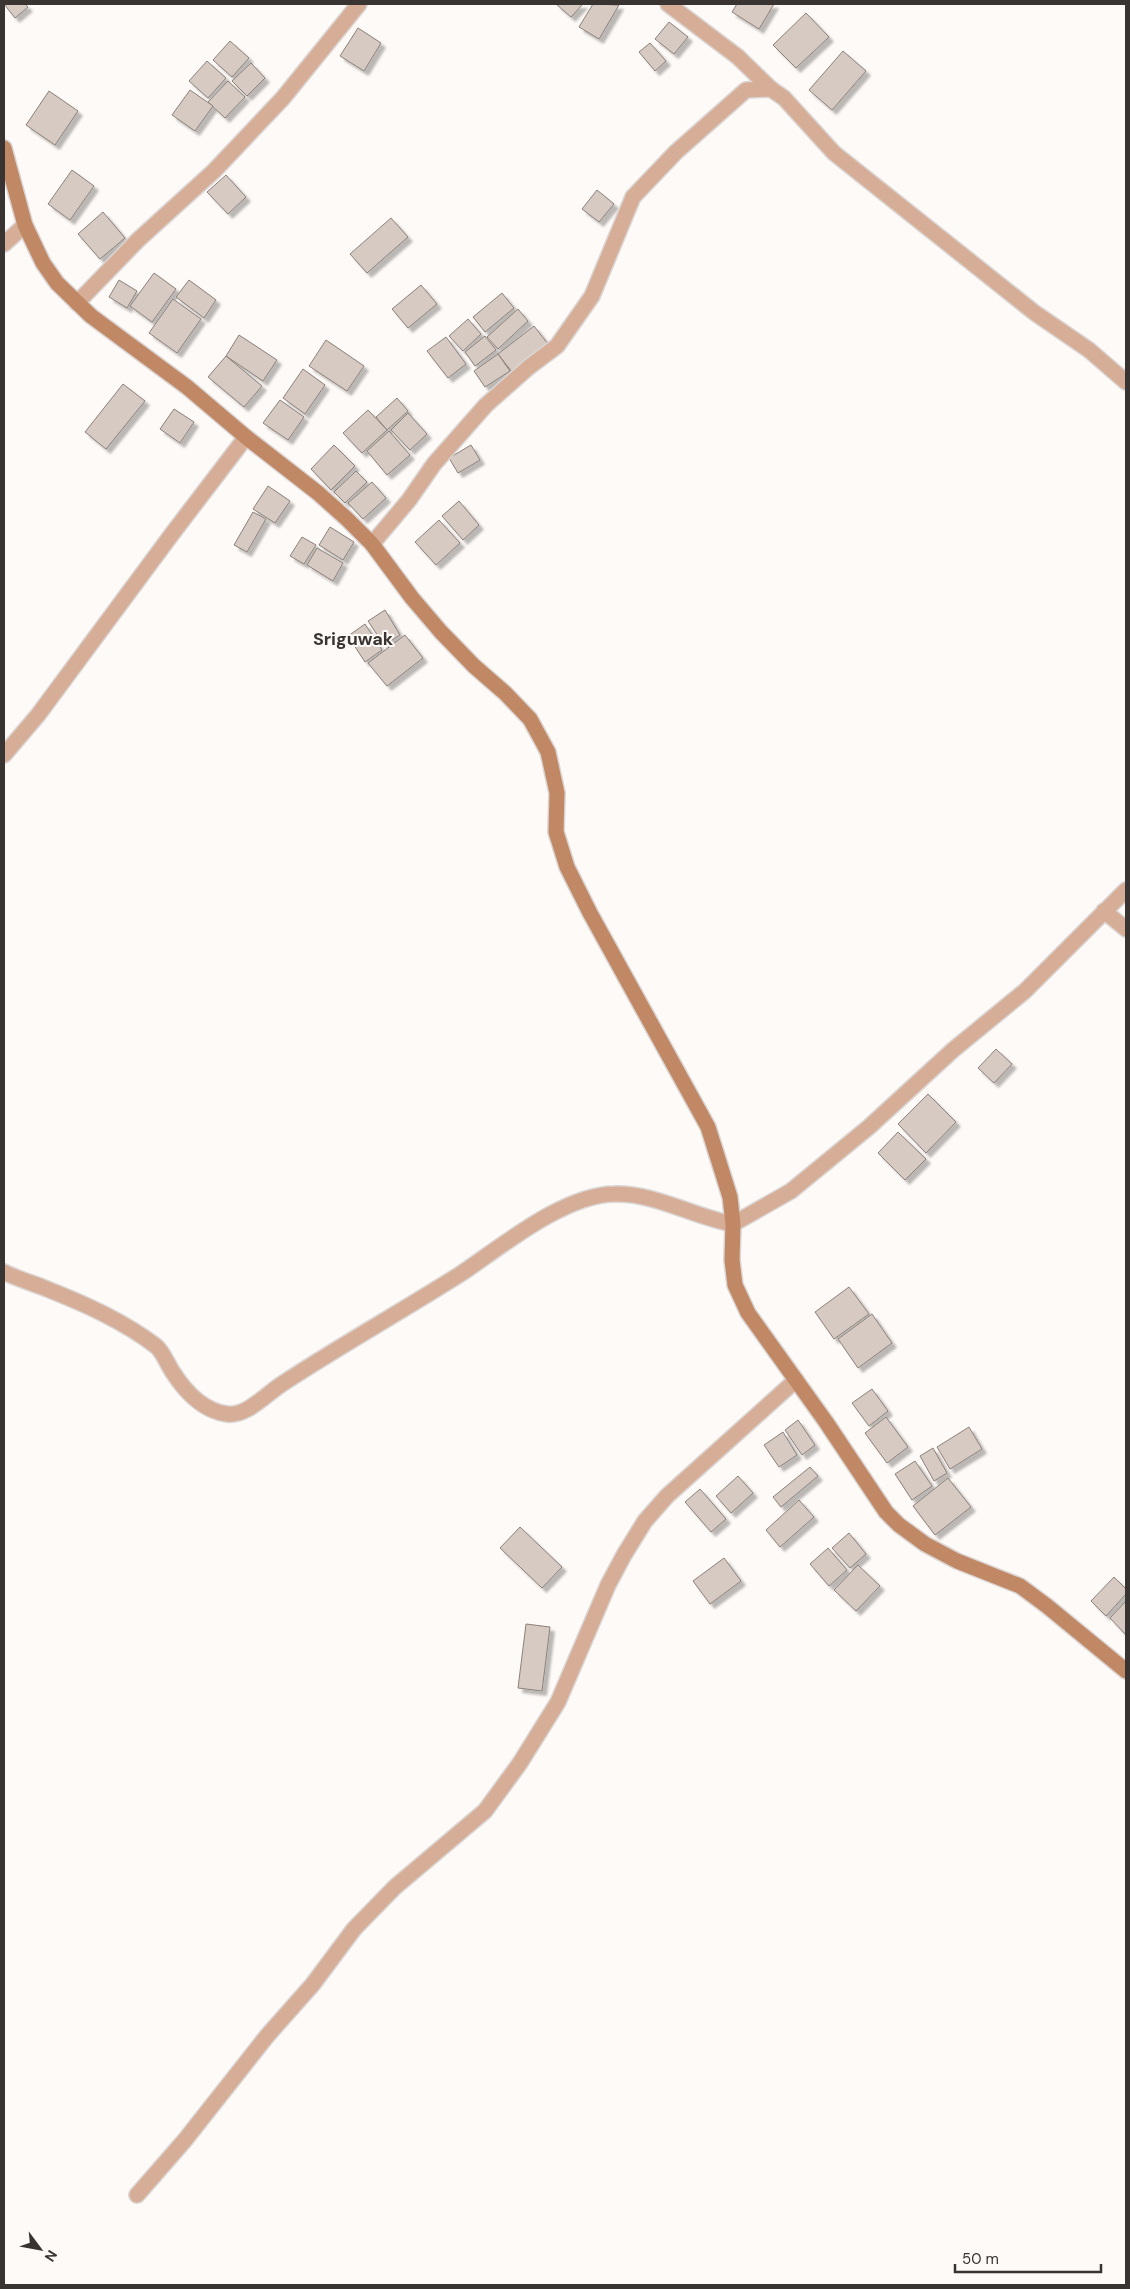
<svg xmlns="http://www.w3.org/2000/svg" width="1130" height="2289" font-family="'DM Sans',sans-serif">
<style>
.building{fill:#d6cac3;stroke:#8b807a;filter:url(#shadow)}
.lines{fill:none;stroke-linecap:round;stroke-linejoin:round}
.street-casing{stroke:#dbd6d4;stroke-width:18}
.secondary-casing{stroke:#dbd6d4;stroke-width:18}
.street{stroke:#d6ae97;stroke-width:15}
.secondary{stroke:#c18866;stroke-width:15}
.labels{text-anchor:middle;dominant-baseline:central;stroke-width:4;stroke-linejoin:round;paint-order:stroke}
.quarter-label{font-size:18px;font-weight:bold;fill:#393432;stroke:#fefaf7}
</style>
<defs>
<filter id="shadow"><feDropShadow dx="4.5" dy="4.5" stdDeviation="1" flood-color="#0004"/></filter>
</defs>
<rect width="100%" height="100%" fill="#fefaf7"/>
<g class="building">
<path d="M 4,4 L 25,4 L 28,7 L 15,18 Z"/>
<path d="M 556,4 L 583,4 L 571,17 Z"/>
<path d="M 593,4 L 619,5 L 599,39 L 579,27 Z"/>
<path d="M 737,4 L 774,4 L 759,29 L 732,12 Z"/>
<path d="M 806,13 L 829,37 L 796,68 L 773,45 Z"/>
<path d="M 669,22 L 688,37 L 674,54 L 655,39 Z"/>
<path d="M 358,28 L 381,43 L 364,71 L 340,56 Z"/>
<path d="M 230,41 L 249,58 L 232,77 L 213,60 Z"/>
<path d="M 650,43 L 666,61 L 655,71 L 639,52 Z"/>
<path d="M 843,51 L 866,71 L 832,110 L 809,90 Z"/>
<path d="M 207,61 L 226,78 L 208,98 L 189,81 Z"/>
<path d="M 251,63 L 265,78 L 247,96 L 232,81 Z"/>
<path d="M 228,81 L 245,97 L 225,118 L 208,102 Z"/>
<path d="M 190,90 L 213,106 L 195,131 L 172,115 Z"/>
<path d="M 49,91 L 78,111 L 55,145 L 26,125 Z"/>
<path d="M 72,170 L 94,186 L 70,220 L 48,204 Z"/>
<path d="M 226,175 L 246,197 L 228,214 L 207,192 Z"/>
<path d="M 597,190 L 614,204 L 599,222 L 582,209 Z"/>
<path d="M 103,212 L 125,238 L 100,259 L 78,234 Z"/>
<path d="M 391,218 L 408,237 L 367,273 L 350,254 Z"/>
<path d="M 154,273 L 176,289 L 152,322 L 130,306 Z"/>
<path d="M 119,280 L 137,291 L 127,308 L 109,297 Z"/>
<path d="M 189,280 L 216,300 L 204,318 L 176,297 Z"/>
<path d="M 421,285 L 437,304 L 408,328 L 392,309 Z"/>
<path d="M 502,293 L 514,308 L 485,332 L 473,317 Z"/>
<path d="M 173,299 L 201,319 L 177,353 L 149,333 Z"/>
<path d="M 518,309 L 528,321 L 498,349 L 487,337 Z"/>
<path d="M 468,319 L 481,334 L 463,351 L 449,336 Z"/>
<path d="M 534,326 L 548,344 L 512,372 L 498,354 Z"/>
<path d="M 239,335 L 277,360 L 263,381 L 226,356 Z"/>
<path d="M 485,336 L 496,350 L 475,366 L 465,352 Z"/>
<path d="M 446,337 L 466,364 L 448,378 L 427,351 Z"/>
<path d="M 326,340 L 364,366 L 347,391 L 309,366 Z"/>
<path d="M 498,354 L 510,371 L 485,387 L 474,371 Z"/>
<path d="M 226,356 L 262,386 L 244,407 L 208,377 Z"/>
<path d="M 303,369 L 325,385 L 305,414 L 283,398 Z"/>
<path d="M 123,384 L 145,401 L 106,449 L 85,432 Z"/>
<path d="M 397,398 L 408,411 L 387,430 L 376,417 Z"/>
<path d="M 280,400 L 304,417 L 288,440 L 263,423 Z"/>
<path d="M 174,409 L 194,422 L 180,443 L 160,429 Z"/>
<path d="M 368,410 L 387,430 L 362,453 L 343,433 Z"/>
<path d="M 408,413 L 427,434 L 410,450 L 391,430 Z"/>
<path d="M 389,431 L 410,455 L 387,475 L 367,451 Z"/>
<path d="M 334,445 L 355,466 L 331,490 L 311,469 Z"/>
<path d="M 471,445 L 480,460 L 458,473 L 449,458 Z"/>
<path d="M 356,471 L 367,482 L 345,503 L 334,492 Z"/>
<path d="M 372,482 L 386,498 L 363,519 L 348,503 Z"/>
<path d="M 268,486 L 290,501 L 275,523 L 253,509 Z"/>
<path d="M 459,501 L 479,525 L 463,540 L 442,516 Z"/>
<path d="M 253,512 L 266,519 L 247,552 L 234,545 Z"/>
<path d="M 439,520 L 460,543 L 436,565 L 415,542 Z"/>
<path d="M 330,527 L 354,542 L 343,560 L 319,545 Z"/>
<path d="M 302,537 L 316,545 L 304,564 L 290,556 Z"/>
<path d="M 317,548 L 343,563 L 333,581 L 307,565 Z"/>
<path d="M 385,610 L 400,635 L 384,645 L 368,621 Z"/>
<path d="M 365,624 L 382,650 L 365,662 L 348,636 Z"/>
<path d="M 405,635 L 423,658 L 387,686 L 368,663 Z"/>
<path d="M 996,1049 L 1012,1064 L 994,1083 L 978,1068 Z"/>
<path d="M 928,1094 L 956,1122 L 926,1153 L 898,1124 Z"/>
<path d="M 898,1132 L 926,1159 L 905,1180 L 878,1153 Z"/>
<path d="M 849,1287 L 869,1314 L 834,1339 L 815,1312 Z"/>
<path d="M 872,1314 L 892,1343 L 858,1368 L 838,1339 Z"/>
<path d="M 872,1389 L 888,1411 L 869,1426 L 852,1403 Z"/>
<path d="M 886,1417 L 908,1447 L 887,1463 L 865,1433 Z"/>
<path d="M 798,1420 L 815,1445 L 802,1455 L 785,1430 Z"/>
<path d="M 969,1427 L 982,1449 L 950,1469 L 937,1447 Z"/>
<path d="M 783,1432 L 797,1455 L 779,1467 L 764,1445 Z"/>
<path d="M 933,1448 L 947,1473 L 934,1481 L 920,1456 Z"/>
<path d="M 915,1461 L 932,1486 L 912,1500 L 895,1474 Z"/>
<path d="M 810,1467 L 818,1476 L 781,1507 L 773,1497 Z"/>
<path d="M 738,1476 L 753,1493 L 731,1513 L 716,1496 Z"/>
<path d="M 948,1478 L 971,1507 L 935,1535 L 913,1506 Z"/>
<path d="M 700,1489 L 726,1519 L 711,1532 L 685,1502 Z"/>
<path d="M 799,1500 L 814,1517 L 780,1547 L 766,1530 Z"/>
<path d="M 520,1527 L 562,1567 L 542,1588 L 500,1548 Z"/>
<path d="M 849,1533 L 866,1554 L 850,1568 L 832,1548 Z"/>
<path d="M 828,1548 L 847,1570 L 829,1586 L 810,1564 Z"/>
<path d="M 724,1558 L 741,1581 L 710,1604 L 693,1581 Z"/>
<path d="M 858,1565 L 880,1586 L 856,1611 L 834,1590 Z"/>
<path d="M 1114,1577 L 1126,1589 L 1126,1594 L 1106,1616 L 1091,1601 Z"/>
<path d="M 1126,1601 L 1126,1635 L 1110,1618 Z"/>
<path d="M 526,1624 L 550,1627 L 542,1691 L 518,1688 Z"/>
</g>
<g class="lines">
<g class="street-casing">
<g id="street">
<path d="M 668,4 L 738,57 L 771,89"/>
<path d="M 4,244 L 25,225"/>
<path d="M 77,303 L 138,240 L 214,171 L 283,98 L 359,4"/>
<path d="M 372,544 L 409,500 L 434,464 L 486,405 L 529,367 L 557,346 L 592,296 L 633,197 L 676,152 L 746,90 L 771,89 L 784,98 L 834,153 L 1035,313 L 1089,350 L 1126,382"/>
<path d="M 4,755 L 38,715 L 172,534 L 246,437"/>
<path d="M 1104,911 L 1126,929"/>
<path d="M 4,1272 C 17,1279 33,1283 47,1289 C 85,1304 123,1321 156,1346 C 163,1352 167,1363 172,1371 C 184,1390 203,1411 227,1414 C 247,1417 268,1392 285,1382 C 343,1344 404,1310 462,1273 C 502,1246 565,1194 615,1194 C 655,1193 694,1217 733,1224 L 791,1191 L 869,1127 L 953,1050 L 1025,991 L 1126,890"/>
<path d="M 137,2195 L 185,2140 L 267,2036 L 313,1984 L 354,1929 L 395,1887 L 485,1811 L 520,1763 L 558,1702 L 608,1585 L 624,1555 L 645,1521 L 667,1496 L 796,1380"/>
</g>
</g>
<g class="secondary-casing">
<path id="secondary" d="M 4,148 L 25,225 L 43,263 L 57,283 L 91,316 L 187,387 L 246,437 L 318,493 L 347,519 L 372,544 L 412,598 L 441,632 L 474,666 L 505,693 L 530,719 L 548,752 L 557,793 L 556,832 L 567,867 L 590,913 L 708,1127 L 730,1197 L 733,1224 L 732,1260 L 735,1285 L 748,1313 L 826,1422 L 886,1512 L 899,1525 L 925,1544 L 957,1561 L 1020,1586 L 1047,1606 L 1126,1671"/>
</g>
<use href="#street" class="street"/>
<use href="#secondary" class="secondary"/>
</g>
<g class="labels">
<g class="quarter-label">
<text x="353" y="639">Sriguwak</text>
</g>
</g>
<rect width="1130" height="2289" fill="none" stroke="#393432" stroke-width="10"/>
<g transform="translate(40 2249) rotate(122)" stroke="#fefaf7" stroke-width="4" paint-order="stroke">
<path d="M0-4L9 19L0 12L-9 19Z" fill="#393432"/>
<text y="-8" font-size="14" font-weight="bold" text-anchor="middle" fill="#393432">N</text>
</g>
<path d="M955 2264v8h146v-8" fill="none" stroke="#393432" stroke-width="2.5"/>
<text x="962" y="2264" font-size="15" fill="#393432" stroke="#fefaf7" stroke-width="4" paint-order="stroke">50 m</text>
</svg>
